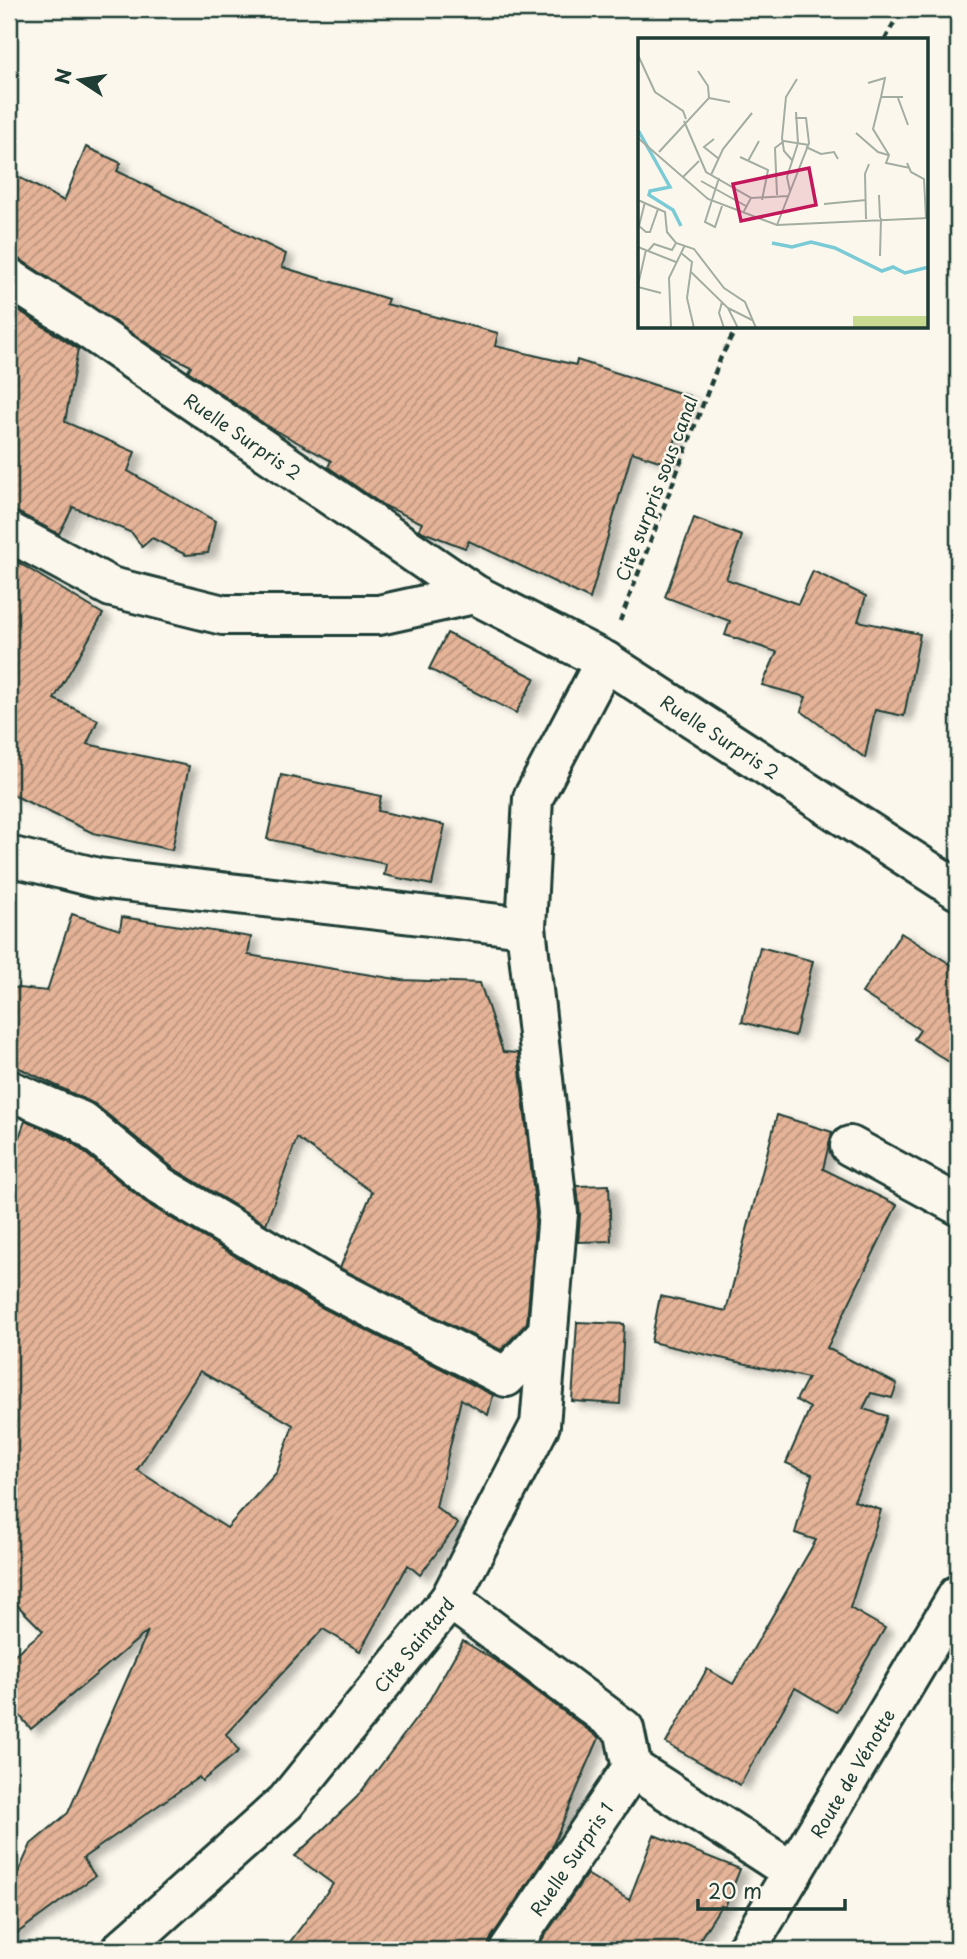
<svg xmlns="http://www.w3.org/2000/svg" width="967" height="1959" font-family="'Playpen Sans',sans-serif">
<style>
.building{fill:url(#building-hatch);stroke:#1f3d34;stroke-width:2;fill-rule:evenodd;filter:url(#shadow)}
.lines{fill:none;stroke-linecap:round;stroke-linejoin:round}
.minor-casing{stroke:#1f3d34;stroke-width:44}
.tertiary-casing{stroke:#1f3d34;stroke-width:44}
.path{stroke:#1f3d34;stroke-width:4.5;stroke-dasharray:7 5;stroke-linecap:butt}
.minor{stroke:#fbf7ec;stroke-width:38}
.tertiary{stroke:#fbf7ec;stroke-width:38}
.labels{text-anchor:middle;dominant-baseline:central;stroke-width:5;stroke-linejoin:round;paint-order:stroke}
.street-label{font-size:18px;fill:#1f3d34;stroke:#fbf7ec}
.inset-river{fill:none;stroke:#7bcbd7;stroke-width:3.5}
.inset-road{fill:none;stroke:#a3ada2;stroke-width:2}
.view{fill:#c2185b;fill-opacity:0.15;stroke:#c2185b;stroke-width:3.5}
.inset-edge{fill:none;stroke:#1f3d34;stroke-width:3.5}
</style>
<defs>
<pattern id="building-hatch" width="6" height="6" patternUnits="userSpaceOnUse" patternTransform="scale(1.75)"><rect width="6" height="6" fill="#e5b397"/><path d="M-1 1l2-2M0 6l6-6M5 7l2-2" fill="none" stroke="#b9937c"/></pattern>
<filter id="shadow"><feDropShadow dx="8" dy="4.5" stdDeviation="3.5" flood-color="#0004"/></filter>
</defs>
<rect width="100%" height="100%" fill="#fbf7ec"/>
<filter id="ink" filterUnits="userSpaceOnUse"><feTurbulence type="fractalNoise" baseFrequency=".0143" numOctaves="2"/><feDisplacementMap in="SourceGraphic" scale="14" xChannelSelector="R" yChannelSelector="G"/><feConvolveMatrix kernelMatrix="1 2 1 2 8 2 1 2 1" color-interpolation-filters="sRGB"/></filter>
<g filter="url(#ink)">
<g class="building">
<path d="M 86,147 L 121,163 L 117,171 L 286,254 L 282,267 L 388,299 L 386,304 L 498,333 L 495,346 L 576,365 L 577,360 L 689,396 L 668,464 L 632,452 L 590,599 L 469,541 L 465,548 L 423,532 L 419,529 L 422,523 L 383,505 L 328,467 L 331,461 L 266,425 L 188,371 L 191,366 L 156,349 L 21,260 L 9,256 L 9,172 L 64,201 Z"/>
<path d="M 9,304 L 78,349 L 65,422 L 135,452 L 128,471 L 215,521 L 208,553 L 186,555 L 152,538 L 142,547 L 132,533 L 73,507 L 59,534 L 19,513 L 9,510 Z"/>
<path d="M 694,518 L 742,536 L 726,579 L 798,604 L 813,571 L 866,596 L 858,621 L 920,634 L 904,716 L 875,710 L 865,758 L 801,711 L 806,697 L 762,685 L 777,652 L 725,635 L 730,621 L 665,597 Z"/>
<path d="M 9,557 L 103,614 L 54,699 L 98,720 L 87,744 L 189,766 L 172,850 L 93,833 L 9,793 Z"/>
<path d="M 447,633 L 535,678 L 516,713 L 429,669 Z"/>
<path d="M 281,775 L 381,796 L 378,811 L 445,825 L 432,885 L 384,875 L 386,864 L 267,839 Z"/>
<path d="M 72,914 L 120,930 L 122,917 L 251,937 L 248,955 L 402,980 L 480,983 L 503,1052 L 518,1053 L 536,1213 L 527,1323 L 501,1350 L 340,1268 L 372,1192 L 297,1138 L 266,1224 L 173,1168 L 95,1104 L 9,1063 L 9,987 L 47,991 Z"/>
<path d="M 901,933 L 958,969 L 958,1068 L 914,1039 L 920,1030 L 862,993 Z"/>
<path d="M 760,947 L 813,961 L 795,1036 L 742,1022 Z"/>
<path d="M 777,1115 L 832,1132 L 823,1169 L 897,1205 L 827,1348 L 897,1384 L 892,1398 L 871,1393 L 863,1409 L 887,1416 L 879,1442 L 854,1501 L 881,1510 L 850,1608 L 885,1628 L 836,1712 L 795,1688 L 740,1785 L 666,1743 L 707,1669 L 733,1684 L 816,1540 L 795,1533 L 812,1474 L 786,1463 L 810,1408 L 796,1400 L 808,1378 L 651,1342 L 660,1296 L 726,1311 Z"/>
<path d="M 25,1121 L 69,1140 L 149,1205 L 319,1306 L 493,1395 L 488,1415 L 461,1399 L 436,1507 L 458,1524 L 420,1575 L 408,1565 L 360,1651 L 323,1629 L 226,1734 L 239,1751 L 202,1781 L 199,1777 L 83,1858 L 95,1876 L 9,1939 L 9,1892 L 31,1844 L 68,1813 L 148,1631 L 31,1729 L 9,1703 L 9,1659 L 43,1631 L 9,1597 L 9,1164 ZM 200,1371 L 293,1425 L 277,1472 L 227,1528 L 137,1470 Z"/>
<path d="M 609,1185 L 611,1241 L 578,1242 L 580,1215 L 577,1186 Z"/>
<path d="M 577,1322 L 624,1324 L 620,1404 L 572,1401 Z"/>
<path d="M 463,1641 L 499,1663 L 599,1738 L 552,1847 L 491,1938 L 487,1950 L 284,1950 L 333,1884 L 295,1856 L 357,1797 L 427,1704 Z"/>
<path d="M 654,1835 L 740,1869 L 725,1907 L 721,1906 L 693,1950 L 535,1950 L 587,1874 L 629,1900 Z"/>
</g>
<g class="lines">
<g class="minor-casing">
<g id="minor">
<path id="s1" d="M 9,278 L 78,322 L 474,594 L 605,661 L 958,890"/>
<path d="M 9,532 L 111,587 L 223,615 L 379,615 L 474,594"/>
<path d="M 9,856 L 98,878 L 526,927"/>
<path d="M 9,1090 L 81,1121 L 160,1186 L 330,1287 L 506,1377 L 547,1333"/>
<path d="M 850,1146 L 958,1205"/>
<path d="M 450,1599 L 540,1425 L 558,1213 L 526,927 L 533,798 L 605,661"/>
<path id="s2" d="M 121,1950 L 286,1802 L 450,1599 L 624,1729 L 632,1768 L 793,1872"/>
<path id="s3" d="M 509,1950 L 632,1768"/>
</g>
</g>
<g class="tertiary-casing">
<g id="tertiary">
<path id="s4" d="M 746,1950 L 958,1595"/>
</g>
</g>
<g class="path">
<path d="M 885,40 L 901,9"/>
<path d="M 620,621 L 721,357 L 737,327"/>
</g>
<use href="#minor" class="minor"/>
<use href="#tertiary" class="tertiary"/>
</g>
</g>
<g class="labels">
<g class="street-label">
<text stroke="none"><textPath href="#s1" startOffset="282">Ruelle Surpris 2</textPath></text>
<text transform="translate(656 488) rotate(-69)">Cite surpris sous canal</text>
<text stroke="none"><textPath href="#s1" startOffset="847">Ruelle Surpris 2</textPath></text>
<text stroke="none"><textPath href="#s2" startOffset="424">Cite Saintard</textPath></text>
<text stroke="none"><textPath href="#s4" startOffset="206">Route de Vénotte</textPath></text>
<text stroke="none"><textPath href="#s3" startOffset="110">Ruelle Surpris 1</textPath></text>
</g>
</g>
<g transform="translate(638 38)">
<rect width="290" height="290" fill="#fbf7ec"/>
<path d="M 215,278 L 290,278 L 290,290 L 215,290 Z" fill="#c9db90"/>
<path class="inset-river" d="M 0,92 L 32,149 L 12,153 L 11,157 L 35,172 L 43,188M 134,205 L 154,209 L 173,204 L 197,210 L 244,233 L 255,229 L 267,235 L 291,229"/>
<path class="inset-road" d="M 0,17 L 17,54 L 45,73 L 48,81M 230,45 L 247,40 L 243,59M 265,59 L 243,59 L 235,91 L 251,117 L 248,125 L 272,130M 71,60 L 92,64M 260,60 L 270,87M 158,74 L 160,105M 46,83 L 68,134 L 113,160 L 105,175M 218,95 L 240,114 L 250,117M 0,100 L 70,161 L 139,187 L 291,180M 76,101 L 66,109 L 81,121M 168,109 L 183,116 L 196,114 L 200,121M 21,114 L 71,60 L 70,48 L 60,33M 102,119 L 130,132 L 124,162M 154,122 L 146,113 L 144,100 L 148,59 L 159,41M 110,123 L 121,103M 269,125 L 273,134 L 286,141 L 288,180M 73,137 L 85,111 L 114,75M 45,139 L 61,123M 81,140 L 67,184 L 77,189 L 84,168M 63,143 L 108,168M 152,153 L 149,139 L 160,105M 139,157 L 137,110 L 146,103 L 171,107M 241,157 L 242,180M 113,160 L 150,158M 0,162 L 27,174 L 29,194 L 38,205 L 56,211 L 86,250 L 107,264 L 118,290M 7,164 L 1,188 L 8,194 L 12,194 L 20,171M 186,166 L 228,162M 228,181 L 227,136 L 231,126M 139,187 L 171,105 L 168,80 L 157,80M 0,209 L 38,224M 10,213 L 16,206 L 34,212 L 38,205M 43,215 L 54,224 L 49,260 L 56,290M 242,218 L 243,180M 53,234 L 90,270 L 100,290M 0,247 L 8,212M 0,249 L 23,255M 84,264 L 81,275 L 86,290M 90,270 L 114,282M 33,290 L 31,240 L 47,207"/>
<path class="view" d="M 171,130 L 178,167 L 103,183 L 95,146 Z"/>
<rect width="290" height="290" class="inset-edge"/>
</g>
<rect width="967" height="1959" fill="none" stroke="#fbf7ec" stroke-width="35"/>
<rect x="18" y="18" width="932" height="1924" fill="none" stroke="#1f3d34" stroke-width="2.5" filter="url(#ink)"/>
<g transform="translate(80 80) rotate(282)" stroke="#fbf7ec" stroke-width="5" paint-order="stroke">
<path d="M0-5L12 26L0 18L-12 26Z" fill="#1f3d34"/>
<text y="-10" font-size="19" font-weight="bold" text-anchor="middle" fill="#1f3d34">N</text>
</g>
<path d="M698 1899v10h147v-10" fill="none" stroke="#1f3d34" stroke-width="3.5"/>
<text x="708" y="1899" font-size="21" fill="#1f3d34" stroke="#fbf7ec" stroke-width="5" paint-order="stroke">20 m</text>
</svg>
